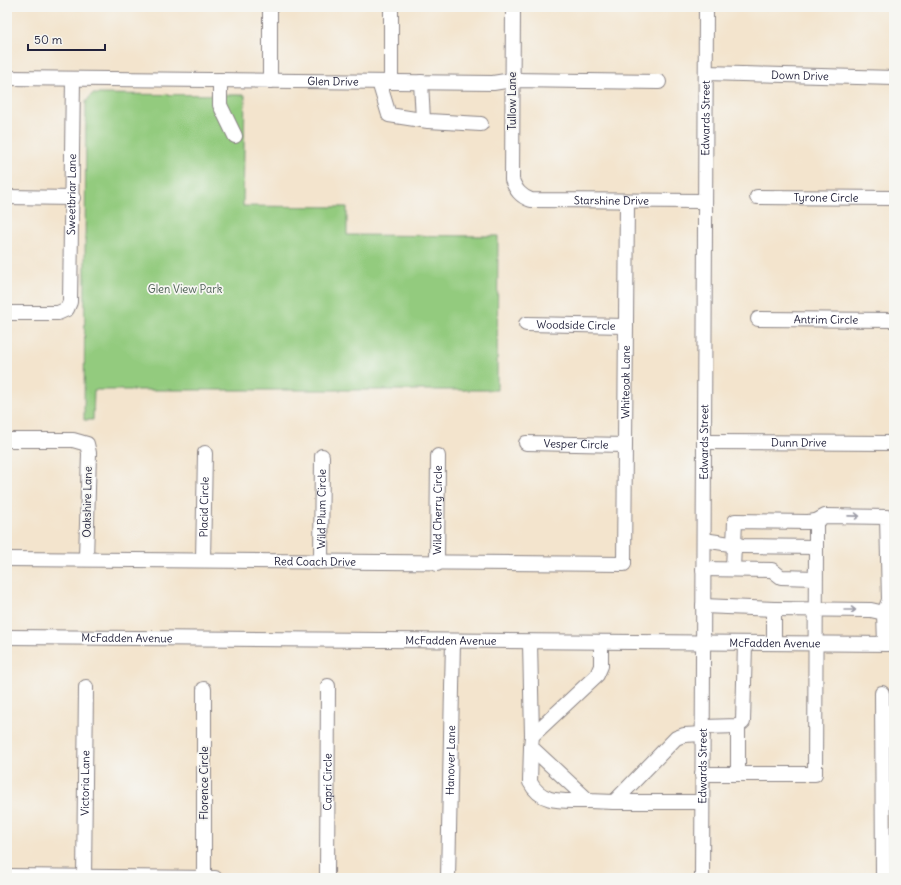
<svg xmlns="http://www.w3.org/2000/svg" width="901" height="885" font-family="Delius,sans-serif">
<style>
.green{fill:#93cb7e;stroke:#5a765c}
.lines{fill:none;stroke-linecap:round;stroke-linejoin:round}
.minor-casing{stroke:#8a8384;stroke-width:16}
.minor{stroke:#fff;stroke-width:14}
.oneway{stroke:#9c9ca7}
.labels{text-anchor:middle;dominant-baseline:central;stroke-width:3.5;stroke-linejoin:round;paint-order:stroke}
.street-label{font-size:11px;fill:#22223b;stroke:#f6f6f2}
.park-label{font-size:11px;fill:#4a5d52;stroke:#f6f6f2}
</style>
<rect width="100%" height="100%" fill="#f6f6f2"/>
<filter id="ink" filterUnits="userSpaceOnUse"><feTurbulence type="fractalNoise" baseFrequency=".025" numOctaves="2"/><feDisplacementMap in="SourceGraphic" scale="8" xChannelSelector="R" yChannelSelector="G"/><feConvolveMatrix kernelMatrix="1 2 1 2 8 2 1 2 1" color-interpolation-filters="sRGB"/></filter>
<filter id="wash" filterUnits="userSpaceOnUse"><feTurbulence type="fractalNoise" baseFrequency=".012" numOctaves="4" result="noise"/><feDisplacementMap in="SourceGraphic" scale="16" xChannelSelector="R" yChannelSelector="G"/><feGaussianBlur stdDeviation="0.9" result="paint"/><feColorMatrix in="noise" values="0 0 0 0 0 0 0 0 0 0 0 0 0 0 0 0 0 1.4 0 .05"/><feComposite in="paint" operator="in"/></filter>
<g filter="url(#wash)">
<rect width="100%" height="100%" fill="#f3e4cd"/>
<path class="green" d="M 92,94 L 245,95 L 243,206 L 347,207 L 347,235 L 498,236 L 497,390 L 94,390 L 93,420 L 84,420 L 86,102 Z"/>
</g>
<g filter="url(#ink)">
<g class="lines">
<g class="minor-casing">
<g id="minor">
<path id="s1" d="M 513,7 L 512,180 C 516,190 520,196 531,200 L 705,201"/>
<path id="s2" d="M 706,73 L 894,78"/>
<path id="s3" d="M 7,78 L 493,83 L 512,80 L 659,82"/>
<path d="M 220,80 L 220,105 L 235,136"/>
<path d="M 270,81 L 270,7"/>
<path d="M 379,82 L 389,115 L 428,121 L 481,124"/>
<path d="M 391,82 L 391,7"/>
<path d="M 421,82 L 423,120"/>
<path d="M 7,197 L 73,198"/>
<path id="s4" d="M 757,197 L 894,198"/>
<path id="s5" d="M 7,313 L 58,313 L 67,309 L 70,302 L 73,79"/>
<path id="s6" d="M 758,319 L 894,320"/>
<path id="s7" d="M 526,324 L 626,326"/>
<path d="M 7,440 L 73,440 L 87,444 L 89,453 L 86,559"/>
<path id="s8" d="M 705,442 L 894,443"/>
<path id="s9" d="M 526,443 L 625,445"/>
<path d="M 816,547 L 816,521"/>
<path id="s10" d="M 7,559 L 624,564 L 627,201"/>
<path id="s11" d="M 203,560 L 205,453"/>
<path id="s12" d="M 321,562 L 322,456"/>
<path id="s13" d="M 437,564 L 438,456"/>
<path d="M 703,569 L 772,570 L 781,577 L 815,578"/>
<path d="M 733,569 L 735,521 L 808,522 L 816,521 L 825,516 L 887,517 L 889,600 L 884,613 L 885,644"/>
<path d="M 703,606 L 774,609 L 774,643"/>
<path d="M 774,609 L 871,610 L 884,613"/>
<path id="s14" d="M 7,637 L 894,644"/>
<path d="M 530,642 L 532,736"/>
<path d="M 601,642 L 601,666 L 597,675 L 532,736 L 531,747 L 589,801 L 614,802 L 676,738 L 684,735 L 703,734"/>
<path d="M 882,693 L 883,878"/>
<path d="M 738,726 L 738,774"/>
<path d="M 703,727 L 738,726 L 743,722 L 745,643"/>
<path d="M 531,747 L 530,782 C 542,806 567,800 589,801"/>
<path d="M 702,774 L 815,774 L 816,547 L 743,546 L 704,540"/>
<path d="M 614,802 L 702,802"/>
<path d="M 7,876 L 215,878"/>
<path id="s15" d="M 84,878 L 86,687"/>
<path d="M 204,878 L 204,689"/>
<path id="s16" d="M 327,878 L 328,686"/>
<path id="s17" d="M 448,878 L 453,641"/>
<path id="s18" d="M 702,878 L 706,7"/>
</g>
</g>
<use href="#minor" class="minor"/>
</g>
<defs><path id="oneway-shaft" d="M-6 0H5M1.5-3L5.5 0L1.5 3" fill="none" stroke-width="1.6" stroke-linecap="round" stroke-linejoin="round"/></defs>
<g class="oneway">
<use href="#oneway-shaft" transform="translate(854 516) rotate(1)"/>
<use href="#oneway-shaft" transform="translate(850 610)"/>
</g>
</g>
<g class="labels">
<g class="street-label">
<text stroke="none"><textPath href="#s2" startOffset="94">Down Drive</textPath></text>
<text stroke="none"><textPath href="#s3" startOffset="326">Glen Drive</textPath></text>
<text transform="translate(512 101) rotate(-90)">Tullow Lane</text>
<text stroke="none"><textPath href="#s18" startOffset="760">Edwards Street</textPath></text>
<text stroke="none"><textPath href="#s5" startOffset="176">Sweetbriar Lane</textPath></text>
<text stroke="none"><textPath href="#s4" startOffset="69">Tyrone Circle</textPath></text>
<text stroke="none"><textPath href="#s1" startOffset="282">Starshine Drive</textPath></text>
<text stroke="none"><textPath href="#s6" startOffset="68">Antrim Circle</textPath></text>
<text stroke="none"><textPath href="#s7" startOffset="50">Woodside Circle</textPath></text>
<text stroke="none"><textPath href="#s10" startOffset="799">Whiteoak Lane</textPath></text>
<text stroke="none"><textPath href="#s18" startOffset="436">Edwards Street</textPath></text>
<text stroke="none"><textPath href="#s8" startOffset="94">Dunn Drive</textPath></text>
<text stroke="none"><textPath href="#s9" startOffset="50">Vesper Circle</textPath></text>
<text transform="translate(87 502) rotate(-89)">Oakshire Lane</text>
<text stroke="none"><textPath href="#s11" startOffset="53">Placid Circle</textPath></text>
<text stroke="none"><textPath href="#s12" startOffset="53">Wild Plum Circle</textPath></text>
<text stroke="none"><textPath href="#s13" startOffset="54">Wild Cherry Circle</textPath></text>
<text stroke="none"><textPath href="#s10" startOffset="308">Red Coach Drive</textPath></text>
<text stroke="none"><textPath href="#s14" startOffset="120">McFadden Avenue</textPath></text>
<text stroke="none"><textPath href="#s14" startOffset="444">McFadden Avenue</textPath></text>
<text stroke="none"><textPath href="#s14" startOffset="768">McFadden Avenue</textPath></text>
<text stroke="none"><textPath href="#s17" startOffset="118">Hanover Lane</textPath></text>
<text stroke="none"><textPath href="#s18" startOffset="112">Edwards Street</textPath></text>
<text stroke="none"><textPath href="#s16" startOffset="96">Capri Circle</textPath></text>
<text stroke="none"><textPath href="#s15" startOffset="95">Victoria Lane</textPath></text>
<text transform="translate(204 783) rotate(-90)">Florence Circle</text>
</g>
<g class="park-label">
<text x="185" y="289">Glen View Park</text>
</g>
</g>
<rect width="901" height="885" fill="none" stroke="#f6f6f2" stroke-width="24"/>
<path d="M28 44v6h77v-6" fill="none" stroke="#22223b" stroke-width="2"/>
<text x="34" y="44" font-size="12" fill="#22223b" stroke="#f6f6f2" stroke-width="3" paint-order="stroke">50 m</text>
</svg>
